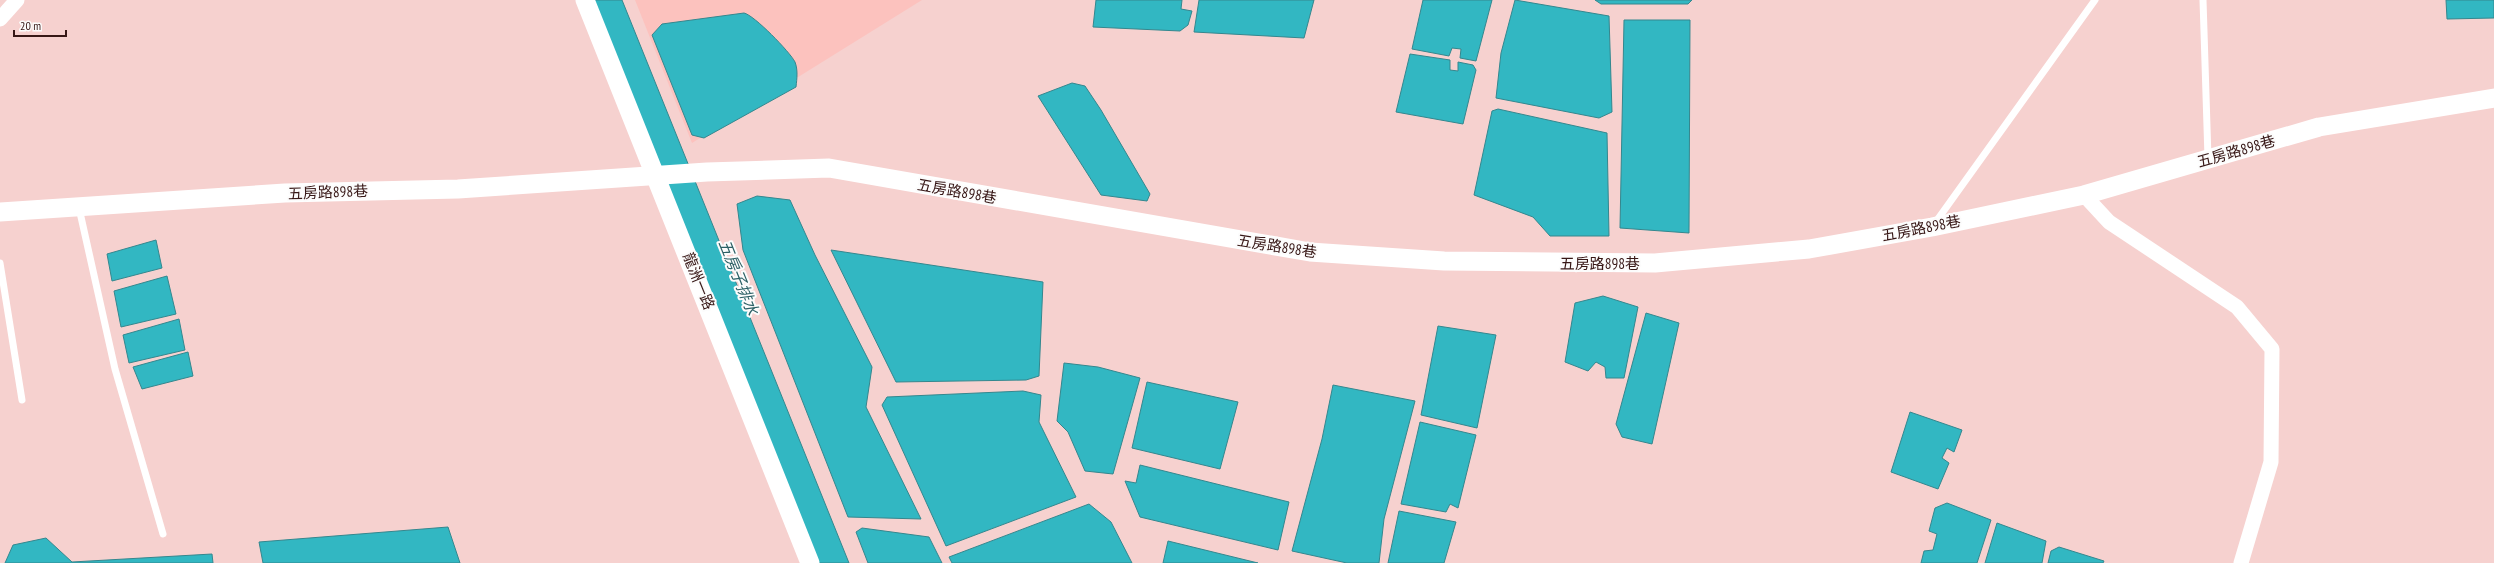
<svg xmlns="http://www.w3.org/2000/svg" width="2494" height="563" font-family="'PT Sans Narrow','Noto Sans TC',sans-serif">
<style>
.built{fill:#fcc2be}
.water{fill:#32b7c2;stroke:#34878e}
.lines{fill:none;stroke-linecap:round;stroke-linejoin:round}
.service{stroke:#fff;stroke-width:7}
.minor{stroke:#fff;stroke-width:15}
.tertiary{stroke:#fff;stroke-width:19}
.labels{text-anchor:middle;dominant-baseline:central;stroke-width:4;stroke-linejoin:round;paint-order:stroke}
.street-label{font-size:15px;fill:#371716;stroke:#fcfcfc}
.water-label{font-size:16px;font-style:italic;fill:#2d6166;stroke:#fcfcfc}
</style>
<rect width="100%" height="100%" fill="#f6d1cf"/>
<path class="built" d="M 635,0 L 922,0 L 692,143 Z"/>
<g class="water">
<path d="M 588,0 L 622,0 L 849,563 L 815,563 Z"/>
<path d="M 1096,0 L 1182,0 L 1181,9 L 1192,11 L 1188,25 L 1180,31 L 1093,27 Z"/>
<path d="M 1199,0 L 1314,0 L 1304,38 L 1194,32 Z"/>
<path d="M 1423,0 L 1492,0 L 1476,61 L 1460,58 L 1461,49 L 1452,48 L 1449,56 L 1412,49 Z"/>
<path d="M 1515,0 L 1609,16 L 1612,112 L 1599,118 L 1496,98 L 1501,53 Z"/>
<path d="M 1595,0 L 1692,0 L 1688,4 L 1601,4 Z"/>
<path d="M 2446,0 L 2494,0 L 2494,18 L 2447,19 Z"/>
<path d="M 744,13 C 754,15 790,52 795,62 C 798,70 797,78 796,87 L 704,138 L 692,135 L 652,35 L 662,24 Z"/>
<path d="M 1624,20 L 1690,20 L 1689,233 L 1620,228 Z"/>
<path d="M 1410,54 L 1450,60 L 1450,70 L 1458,71 L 1458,62 L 1473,65 L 1476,70 L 1463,124 L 1396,112 Z"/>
<path d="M 1072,83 L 1085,86 L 1101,110 L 1150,194 L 1147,201 L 1101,195 L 1038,96 Z"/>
<path d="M 1498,109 L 1607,133 L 1609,236 L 1550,236 L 1533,217 L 1474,195 L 1492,111 Z"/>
<path d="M 757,196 L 790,200 L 815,255 L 872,367 L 866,407 L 921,519 L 848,517 L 743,250 L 737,204 Z"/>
<path d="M 156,240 L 162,268 L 112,281 L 107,254 Z"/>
<path d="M 831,250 L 1043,282 L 1039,376 L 1026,380 L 896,382 Z"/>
<path d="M 167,276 L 176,314 L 121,327 L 114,291 Z"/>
<path d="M 1603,296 L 1638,307 L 1624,378 L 1606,378 L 1605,367 L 1596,362 L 1588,371 L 1565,362 L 1575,303 Z"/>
<path d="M 1646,313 L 1679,323 L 1652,444 L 1622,437 L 1616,424 Z"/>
<path d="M 179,319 L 185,350 L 129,363 L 123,335 Z"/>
<path d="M 1438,326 L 1496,335 L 1477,428 L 1421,415 Z"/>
<path d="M 188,352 L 193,376 L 142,389 L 133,367 Z"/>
<path d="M 1064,363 L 1098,367 L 1140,378 L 1113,474 L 1085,471 L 1068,432 L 1057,421 Z"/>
<path d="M 1147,382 L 1238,402 L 1220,469 L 1132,448 Z"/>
<path d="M 1333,385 L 1415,401 L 1384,519 L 1379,563 L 1347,563 L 1292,551 L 1322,439 Z"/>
<path d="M 1023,391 L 1041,395 L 1039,422 L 1076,497 L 946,546 L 882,405 L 887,397 Z"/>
<path d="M 1910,412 L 1962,430 L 1954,452 L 1947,448 L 1942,458 L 1949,463 L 1938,489 L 1891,472 Z"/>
<path d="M 1420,422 L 1476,435 L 1458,508 L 1450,504 L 1446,512 L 1401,504 Z"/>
<path d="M 1140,465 L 1289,502 L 1278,550 L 1140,517 L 1125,481 L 1136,483 Z"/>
<path d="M 1947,503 L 1991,520 L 1977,563 L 1921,563 L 1924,551 L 1933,550 L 1937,534 L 1929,531 L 1935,508 Z"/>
<path d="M 1089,504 L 1111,522 L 1132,563 L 952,563 L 949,557 Z"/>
<path d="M 1399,511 L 1456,522 L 1444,563 L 1388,563 Z"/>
<path d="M 1997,523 L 2046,541 L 2042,563 L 1985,563 Z"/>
<path d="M 448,527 L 460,563 L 263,563 L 259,542 Z"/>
<path d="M 862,528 L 929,537 L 942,563 L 868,563 L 856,532 Z"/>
<path d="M 46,538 L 72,562 L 212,554 L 213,563 L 5,563 L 13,545 Z"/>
<path d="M 1168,541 L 1258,563 L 1163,563 Z"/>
<path d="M 2059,547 L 2104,561 L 2103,563 L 2048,563 L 2051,551 Z"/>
</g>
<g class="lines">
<g class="service">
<path d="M 2203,0 L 2208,158"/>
<path d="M 79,208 L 115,369 L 163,534"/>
<path d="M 1935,223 L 2095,0"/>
<path d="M 0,263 L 22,400"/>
</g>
<g class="minor">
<path d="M 0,19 L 17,0"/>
<path d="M 2084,195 L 2109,222 L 2237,307 L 2272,349 L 2271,462 L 2241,563"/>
</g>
<g class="tertiary">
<path d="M 585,0 L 810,563"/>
<path d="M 0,212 L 285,193 L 458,189 L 707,172 L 829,168 L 1310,252 L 1444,261 L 1655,263 L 1809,249 L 1932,227 L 2084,195 L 2319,127 L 2494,98"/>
</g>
</g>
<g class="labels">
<g class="street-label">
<text transform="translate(2236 151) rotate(-16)">五房路898巷</text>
<text transform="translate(957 191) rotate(10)">五房路898巷</text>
<text transform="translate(328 192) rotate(-2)">五房路898巷</text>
<text transform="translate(1921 228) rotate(-11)">五房路898巷</text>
<text transform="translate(1277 246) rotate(9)">五房路898巷</text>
<text x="1600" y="263">五房路898巷</text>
<text transform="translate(699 281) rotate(68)">龍洲一路</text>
</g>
<g class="water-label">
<text transform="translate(739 277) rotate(68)">五房子排水</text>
</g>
</g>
<path d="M14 30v6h52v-6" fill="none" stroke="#371716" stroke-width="2"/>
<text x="20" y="30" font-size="12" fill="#371716" stroke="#fcfcfc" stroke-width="3" paint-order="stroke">20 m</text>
</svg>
